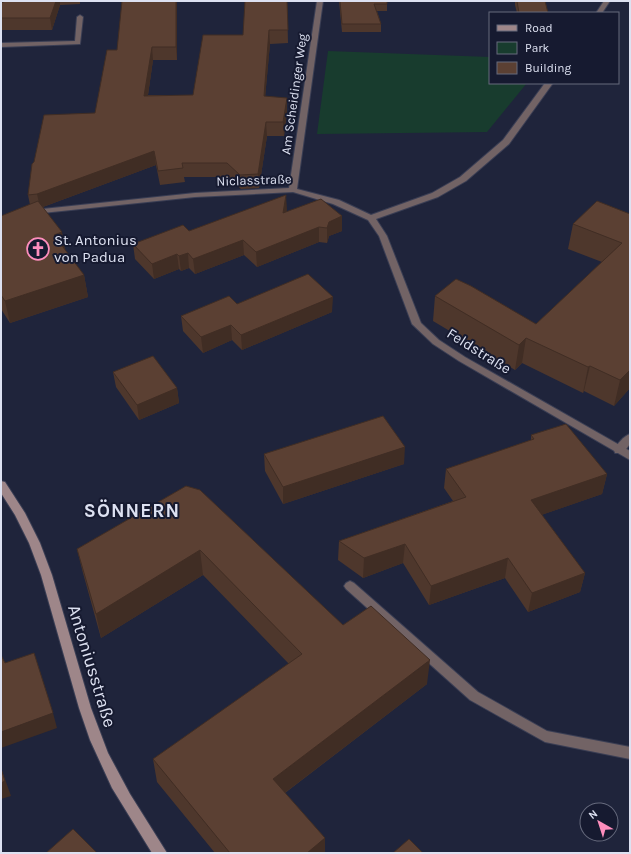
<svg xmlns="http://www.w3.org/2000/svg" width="631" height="854" font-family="Karla,sans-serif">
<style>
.green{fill:#183c2e}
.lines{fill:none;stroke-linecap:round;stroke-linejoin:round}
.lane-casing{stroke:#3a3e54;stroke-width:2}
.street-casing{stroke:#3a3e54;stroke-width:2}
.secondary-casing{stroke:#3a3e54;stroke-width:2}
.lane{fill:#726365;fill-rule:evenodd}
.street{fill:#726365;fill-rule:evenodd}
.secondary{fill:#9e8689;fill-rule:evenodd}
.wall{fill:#4e372c}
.shaded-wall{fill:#402d24}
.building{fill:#5b4033;stroke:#402d24}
.labels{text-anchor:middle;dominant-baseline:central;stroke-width:4;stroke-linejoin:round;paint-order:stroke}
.far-street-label{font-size:13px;fill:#dde1f1;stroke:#161a30}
.poi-label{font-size:15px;fill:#dde1f1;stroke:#161a30;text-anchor:start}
.street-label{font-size:15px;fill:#dde1f1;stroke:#161a30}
.near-street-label{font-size:18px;fill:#dde1f1;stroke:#161a30}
.district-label{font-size:19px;font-weight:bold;letter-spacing:1px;fill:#dde1f1;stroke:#161a30}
</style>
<rect width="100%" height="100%" fill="#1f243b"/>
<path class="green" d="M 328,51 L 490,57 L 490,83 L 527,83 L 487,132 L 317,134 Z"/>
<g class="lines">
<g class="lane-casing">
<path id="lane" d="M 630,434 L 630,444 L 623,453 L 615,453 L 614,450 C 617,444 624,436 630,434 Z"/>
</g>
<g class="street-casing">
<g id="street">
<path d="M 317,1 L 323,1 L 297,189 L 339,200 L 371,215 L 432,193 L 460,177 L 503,140 L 545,83 L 553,83 L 509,144 L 466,181 L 438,197 L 376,219 L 387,236 L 421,323 L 439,340 L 465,357 L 630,451 L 630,460 L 459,361 L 433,344 L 412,324 L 379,236 L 368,220 L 333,204 L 293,192 L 195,197 L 33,214 L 29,212 L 33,210 L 195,193 L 289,188 Z"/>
<path d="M 604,1 L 610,1 L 602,13 L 596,13 Z"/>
<path d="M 80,15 L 83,17 L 80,44 L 1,47 L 1,43 L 75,41 L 77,17 Z"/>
<path d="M 350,581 L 354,583 L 478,692 L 547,731 L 630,747 L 630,759 L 545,742 L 470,700 L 346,589 L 344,586 L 346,583 Z"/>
</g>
</g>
<g class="secondary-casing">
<path id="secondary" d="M 1,481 L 5,482 L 25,513 L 40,543 L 52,575 L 91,708 L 108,753 L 130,794 L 167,853 L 152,853 L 112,788 L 90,740 L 79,708 L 41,575 L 29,543 L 15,515 L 1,493 Z"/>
</g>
<use href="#lane" class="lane"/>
<use href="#street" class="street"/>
<use href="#secondary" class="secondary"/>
</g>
<g class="wall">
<path d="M 6,1 L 80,1 L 80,4 L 60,5 L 52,30 L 1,30 L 1,3 Z"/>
<path d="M 177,1 L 177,60 L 153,60 L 148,95 L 193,95 L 243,35 L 287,1 L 288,43 L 270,44 L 265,97 L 287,112 L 284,136 L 267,136 L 259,188 L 241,189 L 228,177 L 184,177 L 185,182 L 160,185 L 156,165 L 43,207 L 65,250 L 84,275 L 88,297 L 10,323 L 1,309 L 1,216 L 30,205 L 28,195 L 34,162 L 95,113 L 117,50 Z"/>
<path d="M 339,1 L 387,1 L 387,11 L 377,11 L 381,24 L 381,32 L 342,32 Z"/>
<path d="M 515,1 L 545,1 L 548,13 L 517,13 L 515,5 Z"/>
<path d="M 286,195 L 286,212 L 342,216 L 342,231 L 329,236 L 327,243 L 319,242 L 257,267 L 244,255 L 195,274 L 189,268 L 181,271 L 179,269 L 154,279 L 135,259 L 133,244 L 189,231 Z"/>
<path d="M 630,214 L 630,388 L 614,406 L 584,391 L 583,393 L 522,363 L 515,370 L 433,321 L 435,296 L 536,324 L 602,262 L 568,249 L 573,224 Z"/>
<path d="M 237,304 L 332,312 L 242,350 L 232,340 L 203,353 L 183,331 L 181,316 Z"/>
<path d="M 113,372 L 177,388 L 179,403 L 139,420 L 116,387 Z"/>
<path d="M 531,435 L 607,474 L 602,494 L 541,515 L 585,573 L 580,592 L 528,612 L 505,578 L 429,605 L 403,563 L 363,578 L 338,560 L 339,541 L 453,501 L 444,488 L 446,469 L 531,440 Z"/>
<path d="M 264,454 L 404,464 L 283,504 L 265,471 Z"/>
<path d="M 186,486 L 343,625 L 427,684 L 285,793 L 325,853 L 215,853 L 157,782 L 153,759 L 289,664 L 203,575 L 101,638 L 83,573 L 77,549 Z"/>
</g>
<g class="shaded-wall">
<path d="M 56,1 L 60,1 L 60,5 L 52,30 L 50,18 Z"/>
<path d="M 176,1 L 177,1 L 177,60 L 176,47 Z"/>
<path d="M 269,30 L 270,44 L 264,110 L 264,96 Z"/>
<path d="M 152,47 L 153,60 L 146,109 L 144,96 Z"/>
<path d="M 287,98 L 287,112 L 284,136 L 283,122 Z"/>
<path d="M 266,122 L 267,136 L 259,188 L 258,174 Z"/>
<path d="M 154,151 L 156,165 L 40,208 L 37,194 Z"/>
<path d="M 286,195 L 287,210 L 283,228 L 283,213 Z"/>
<path d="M 342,216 L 342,231 L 329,236 L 327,243 L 327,228 L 329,222 Z"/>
<path d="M 319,227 L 319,242 L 257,267 L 256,252 Z"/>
<path d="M 62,232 L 66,254 L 54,235 Z"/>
<path d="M 243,240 L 244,255 L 195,274 L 193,259 Z"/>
<path d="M 188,253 L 189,268 L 181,271 L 179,256 Z"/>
<path d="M 177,254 L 179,269 L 154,279 L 152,264 Z"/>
<path d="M 84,275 L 88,297 L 10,323 L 5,301 Z"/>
<path d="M 333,297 L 332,312 L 242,350 L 241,335 Z"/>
<path d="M 231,325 L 232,340 L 203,353 L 201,337 Z"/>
<path d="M 526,338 L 522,363 L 515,370 L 519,345 Z"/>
<path d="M 590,366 L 584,391 L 583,393 L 588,367 Z"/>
<path d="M 630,370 L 630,388 L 614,406 L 620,380 Z"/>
<path d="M 177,388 L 179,403 L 139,420 L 137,405 Z"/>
<path d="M 405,447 L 404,464 L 283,504 L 283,487 Z"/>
<path d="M 607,474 L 602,494 L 527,520 L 531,500 Z"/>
<path d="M 405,544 L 403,563 L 363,578 L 364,558 Z"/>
<path d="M 200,550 L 203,575 L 101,638 L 96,614 Z"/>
<path d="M 508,558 L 505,578 L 429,605 L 431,586 Z"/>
<path d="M 585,573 L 580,592 L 528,612 L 532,593 Z"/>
<path d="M 430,660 L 427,684 L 274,801 L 273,779 Z"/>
<path d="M 53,713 L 57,728 L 1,748 L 1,732 Z"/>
<path d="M 1,768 L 11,796 L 1,799 Z"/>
<path d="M 325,838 L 325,853 L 307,853 Z"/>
</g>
<g class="building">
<path d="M 6,1 L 56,1 L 50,18 L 1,18 L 1,3 Z"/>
<path d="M 122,1 L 176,1 L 176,47 L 152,47 L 144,96 L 193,95 L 203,35 L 243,35 L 245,1 L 287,1 L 288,30 L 269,30 L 264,96 L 287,98 L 283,122 L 266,122 L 258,174 L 240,175 L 227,163 L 182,163 L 183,168 L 158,171 L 154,151 L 37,194 L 28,195 L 32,164 L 34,162 L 44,115 L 95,113 L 107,50 L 117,50 Z"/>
<path d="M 340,1 L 387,1 L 387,4 L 374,4 L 381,24 L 342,24 Z"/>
<path d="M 517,1 L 545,1 L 548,13 L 519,13 Z"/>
<path d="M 286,195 L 283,213 L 321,199 L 342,216 L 329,222 L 327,228 L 319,227 L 256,252 L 243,240 L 193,259 L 188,253 L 179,256 L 177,254 L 152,264 L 133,244 L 183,225 L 189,231 Z"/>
<path d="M 38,201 L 62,232 L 54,235 L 84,275 L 5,301 L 1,295 L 1,216 Z"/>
<path d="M 597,201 L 630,214 L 630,370 L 620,380 L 590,366 L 588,367 L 526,338 L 519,345 L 435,296 L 456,279 L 471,286 L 536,324 L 622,243 L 573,224 Z"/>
<path d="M 308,274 L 333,297 L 241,335 L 231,325 L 201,337 L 181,316 L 229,296 L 237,304 Z"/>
<path d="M 153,356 L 177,388 L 137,405 L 113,372 Z"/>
<path d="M 383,416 L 405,447 L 283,487 L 264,454 Z"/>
<path d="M 566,424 L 607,474 L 531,500 L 585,573 L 532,593 L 508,558 L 431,586 L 405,544 L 364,558 L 339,541 L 466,497 L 446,469 L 534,439 L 531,435 Z"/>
<path d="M 186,486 L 200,490 L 343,625 L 371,606 L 430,660 L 273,779 L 325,838 L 307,853 L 230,853 L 153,759 L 302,654 L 200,550 L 96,614 L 77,549 Z"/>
<path d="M 34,653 L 53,713 L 1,732 L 1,655 L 5,663 Z"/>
<path d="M 1,769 L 5,781 L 1,783 Z"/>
<path d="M 73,829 L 97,853 L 46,853 Z"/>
<path d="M 409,839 L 423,853 L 393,853 Z"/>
</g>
<defs>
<g id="church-ring" transform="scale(1.15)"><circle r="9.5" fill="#161a30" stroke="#fe8ebd" stroke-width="1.5"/><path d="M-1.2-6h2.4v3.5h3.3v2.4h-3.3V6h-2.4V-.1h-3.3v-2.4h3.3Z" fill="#fe8ebd"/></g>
</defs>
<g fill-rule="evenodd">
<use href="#church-ring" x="38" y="249"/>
</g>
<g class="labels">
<g class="far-street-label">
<text transform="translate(294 94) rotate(-82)">Am Scheidinger Weg</text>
<text transform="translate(254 180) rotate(-2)">Niclasstraße</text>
</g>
<g class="poi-label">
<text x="54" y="240">St. Antonius<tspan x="54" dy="17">von Padua</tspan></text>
</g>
<g class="street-label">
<text transform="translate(479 351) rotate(32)">Feldstraße</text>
</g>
<g class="near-street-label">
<text transform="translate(92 666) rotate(73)">Antoniusstraße</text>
</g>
<g class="district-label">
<text x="132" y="511">SÖNNERN</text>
</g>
</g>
<rect width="631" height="854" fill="none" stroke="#dde1f1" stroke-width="4"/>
<rect x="489" y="12" width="130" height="72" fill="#161a30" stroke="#666a7d"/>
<rect x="497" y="25" width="20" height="6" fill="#9e8689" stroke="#666a7d"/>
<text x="525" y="32" font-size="12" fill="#dde1f1">Road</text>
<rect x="497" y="42" width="20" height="12" fill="#183c2e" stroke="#666a7d"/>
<text x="525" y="52" font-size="12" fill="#dde1f1">Park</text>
<rect x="497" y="62" width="20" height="12" fill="#5b4033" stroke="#666a7d"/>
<text x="525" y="72" font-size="12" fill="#dde1f1">Building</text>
<g transform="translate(599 822) rotate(321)"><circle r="19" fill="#161a30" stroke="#666a7d"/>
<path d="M0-3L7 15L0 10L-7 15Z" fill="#fe8ebd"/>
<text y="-6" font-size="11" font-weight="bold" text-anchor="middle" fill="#dde1f1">N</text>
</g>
</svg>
